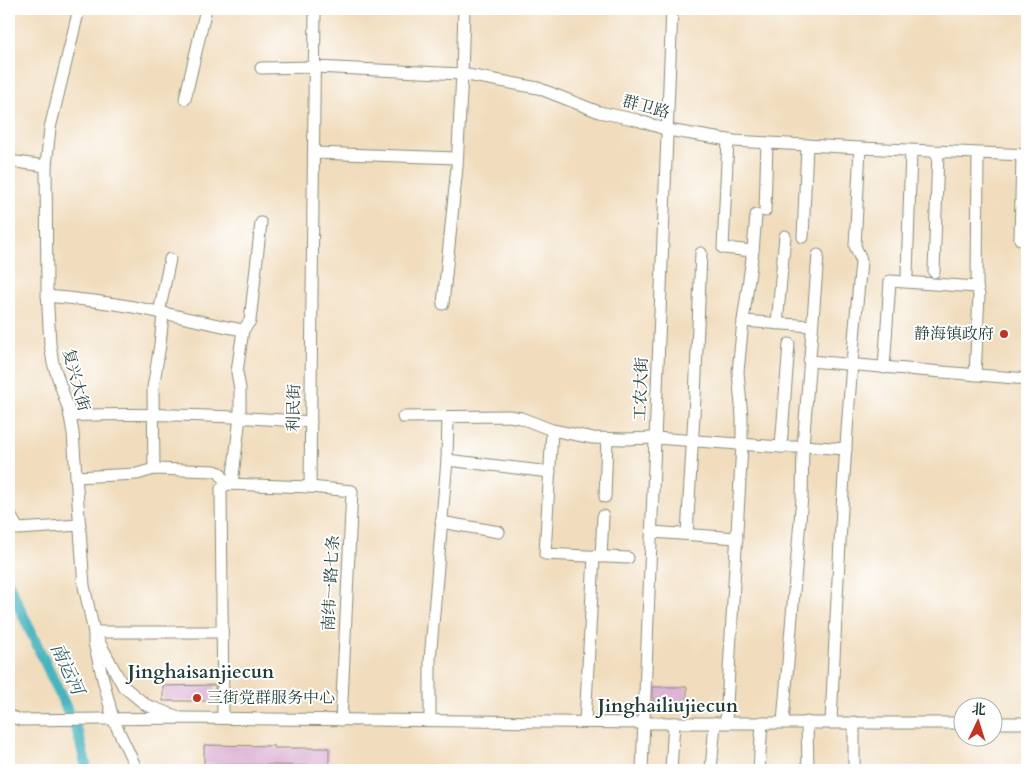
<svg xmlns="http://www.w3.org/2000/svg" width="1036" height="779" font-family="Cardo,'Noto Serif SC',serif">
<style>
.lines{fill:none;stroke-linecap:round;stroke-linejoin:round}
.canal{stroke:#46b5c0;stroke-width:11}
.building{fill:#ddb3d6}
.minor-casing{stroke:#888d78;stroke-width:13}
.minor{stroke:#fff;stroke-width:11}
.poi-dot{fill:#c8321e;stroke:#fff;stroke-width:2}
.labels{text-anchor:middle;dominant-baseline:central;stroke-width:4;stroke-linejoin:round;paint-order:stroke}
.street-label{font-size:16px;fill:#1f3d34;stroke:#fff}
.poi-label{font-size:16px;fill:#1f3d34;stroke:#fff;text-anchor:end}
.water-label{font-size:18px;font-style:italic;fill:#2b615e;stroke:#fff}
.quarter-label{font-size:19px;font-weight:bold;fill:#1f3d34;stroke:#fff}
</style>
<rect width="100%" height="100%" fill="#fff"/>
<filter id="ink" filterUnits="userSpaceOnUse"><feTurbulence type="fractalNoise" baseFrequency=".02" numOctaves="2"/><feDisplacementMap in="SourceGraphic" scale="10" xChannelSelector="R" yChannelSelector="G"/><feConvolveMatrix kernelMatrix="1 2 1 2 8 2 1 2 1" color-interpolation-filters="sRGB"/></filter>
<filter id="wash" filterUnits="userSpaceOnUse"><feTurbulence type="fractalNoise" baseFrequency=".0096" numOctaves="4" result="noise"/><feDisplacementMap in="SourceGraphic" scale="20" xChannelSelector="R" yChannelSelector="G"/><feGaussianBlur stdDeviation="1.12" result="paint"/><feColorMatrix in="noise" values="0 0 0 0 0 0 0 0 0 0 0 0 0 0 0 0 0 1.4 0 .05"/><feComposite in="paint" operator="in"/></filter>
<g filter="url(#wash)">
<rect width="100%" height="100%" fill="#f1ddbd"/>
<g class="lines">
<path class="canal" d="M 9,585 L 78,733 L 87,770"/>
</g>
<g id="blocks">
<g class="building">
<path d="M 215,685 L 215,701 L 163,701 L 163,686 Z"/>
<rect x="653" y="687" width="34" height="14"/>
<path d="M 204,745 L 274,746 L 274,748 L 329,748 L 329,766 L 204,764 Z"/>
</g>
</g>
</g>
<g filter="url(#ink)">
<use href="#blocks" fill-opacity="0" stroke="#888d78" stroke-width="1"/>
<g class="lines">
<g class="minor-casing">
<g id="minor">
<path d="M 79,9 L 50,128 L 46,166 L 47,290 L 50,344 L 53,363 L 69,411 L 73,433 L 84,586 L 94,632 L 123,686 L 146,705 L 176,716"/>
<path d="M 261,68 L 315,67 L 462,74 L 538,88 L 599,112 L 637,120 L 668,130 L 734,141 L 860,148 L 1027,155"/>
<path d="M 185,99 L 206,9"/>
<path d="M 728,140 L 723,248 L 753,251"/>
<path d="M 314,153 L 457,158"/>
<path d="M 9,161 L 46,166"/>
<path d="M 765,211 L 767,143"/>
<path d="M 803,237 L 807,145"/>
<path d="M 1020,239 L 1022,155"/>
<path d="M 934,272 L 938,152"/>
<path d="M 907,275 L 911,151"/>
<path d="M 47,296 C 68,298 88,300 108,303 C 154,309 198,322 243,330"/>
<path d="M 443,304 L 457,167 L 462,74 L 464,9"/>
<path d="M 159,313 L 170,259"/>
<path d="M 743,321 L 812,326"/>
<path d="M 777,324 L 785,236"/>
<path d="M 809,361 L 1027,379"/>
<path d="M 884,368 L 890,281 L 977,287"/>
<path d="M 975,375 L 979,295 L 977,287 L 978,154"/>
<path d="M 70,416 C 150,412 230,416 311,422"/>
<path d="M 403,417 L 509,416 L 521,418 L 552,430 L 593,438 L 624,439 L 655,438 L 781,447 L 795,447 L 803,446 L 846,449"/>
<path d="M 552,430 L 545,554 L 628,558"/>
<path d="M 781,447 L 789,344"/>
<path d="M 447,460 L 550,472"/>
<path d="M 154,469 L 153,388 L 160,345 L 163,314"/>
<path d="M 75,477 L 137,474 L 154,469 L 215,471 L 220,473 L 226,484"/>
<path d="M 232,484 L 240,417 L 240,389 L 237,372 L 243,330 L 250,321 L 261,223"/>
<path d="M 310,487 L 352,491 L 341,720"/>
<path d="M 605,497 L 607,439"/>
<path d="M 9,513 L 18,529 L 80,525"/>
<path d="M 441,522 L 499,532"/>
<path d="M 652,532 L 737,538"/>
<path d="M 687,534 L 695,398 L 701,253"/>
<path d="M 601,557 L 603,516"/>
<path d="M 9,716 L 21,720 L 183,718 L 644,723 L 964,723"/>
<path d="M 223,718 L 221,489 L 226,484 L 310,487 L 315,9"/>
<path d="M 430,720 L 430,660 L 447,460 L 448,417"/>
<path d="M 585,722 L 594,556"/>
<path d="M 726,722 L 742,445 L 742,417 L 738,372 L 743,321 L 753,251 L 756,215"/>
<path d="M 783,722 L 802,497 L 803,446 L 818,255"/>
<path d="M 807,722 L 808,770"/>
<path d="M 831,722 C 838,569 846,415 861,262 L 860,257 L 855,246 L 860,148"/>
<path d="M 994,723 L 1027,723"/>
<path d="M 137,770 L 113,719 L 94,643 L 94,632 L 222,632"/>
<path d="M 642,770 L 672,9"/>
<path d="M 671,770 L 674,723"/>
<path d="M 711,770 L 715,723"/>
<path d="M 759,770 L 762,722"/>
<path d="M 854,770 L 854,722"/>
</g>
</g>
<use href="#minor" class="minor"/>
</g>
</g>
<g class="poi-dot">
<circle cx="1004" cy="334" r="5"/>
<circle cx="197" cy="698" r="5"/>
</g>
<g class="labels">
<g class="street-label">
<text transform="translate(646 107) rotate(15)">群卫路</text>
<text transform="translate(76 380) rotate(75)">复兴大街</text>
<text transform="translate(641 389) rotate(-88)">工农大街</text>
<text transform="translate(294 408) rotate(-89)">利民街</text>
<text transform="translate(331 583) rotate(-87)">南纬一路七条</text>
</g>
<g class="poi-label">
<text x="994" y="334">静海镇政府</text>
<text x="207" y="698" text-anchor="start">三街党群服务中心</text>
</g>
<g class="water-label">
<text transform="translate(67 669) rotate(65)">南运河</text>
</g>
<g class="quarter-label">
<text x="201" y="672">Jinghaisanjiecun</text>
<text x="668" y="706">Jinghailiujiecun</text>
</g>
</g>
<rect width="1036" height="779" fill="none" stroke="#fff" stroke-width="30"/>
<g transform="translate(978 722) rotate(4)"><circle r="24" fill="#ffffff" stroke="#a5b1ae"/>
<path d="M0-4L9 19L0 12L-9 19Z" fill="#c8321e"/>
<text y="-8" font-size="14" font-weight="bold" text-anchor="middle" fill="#1f3d34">北</text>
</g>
</svg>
